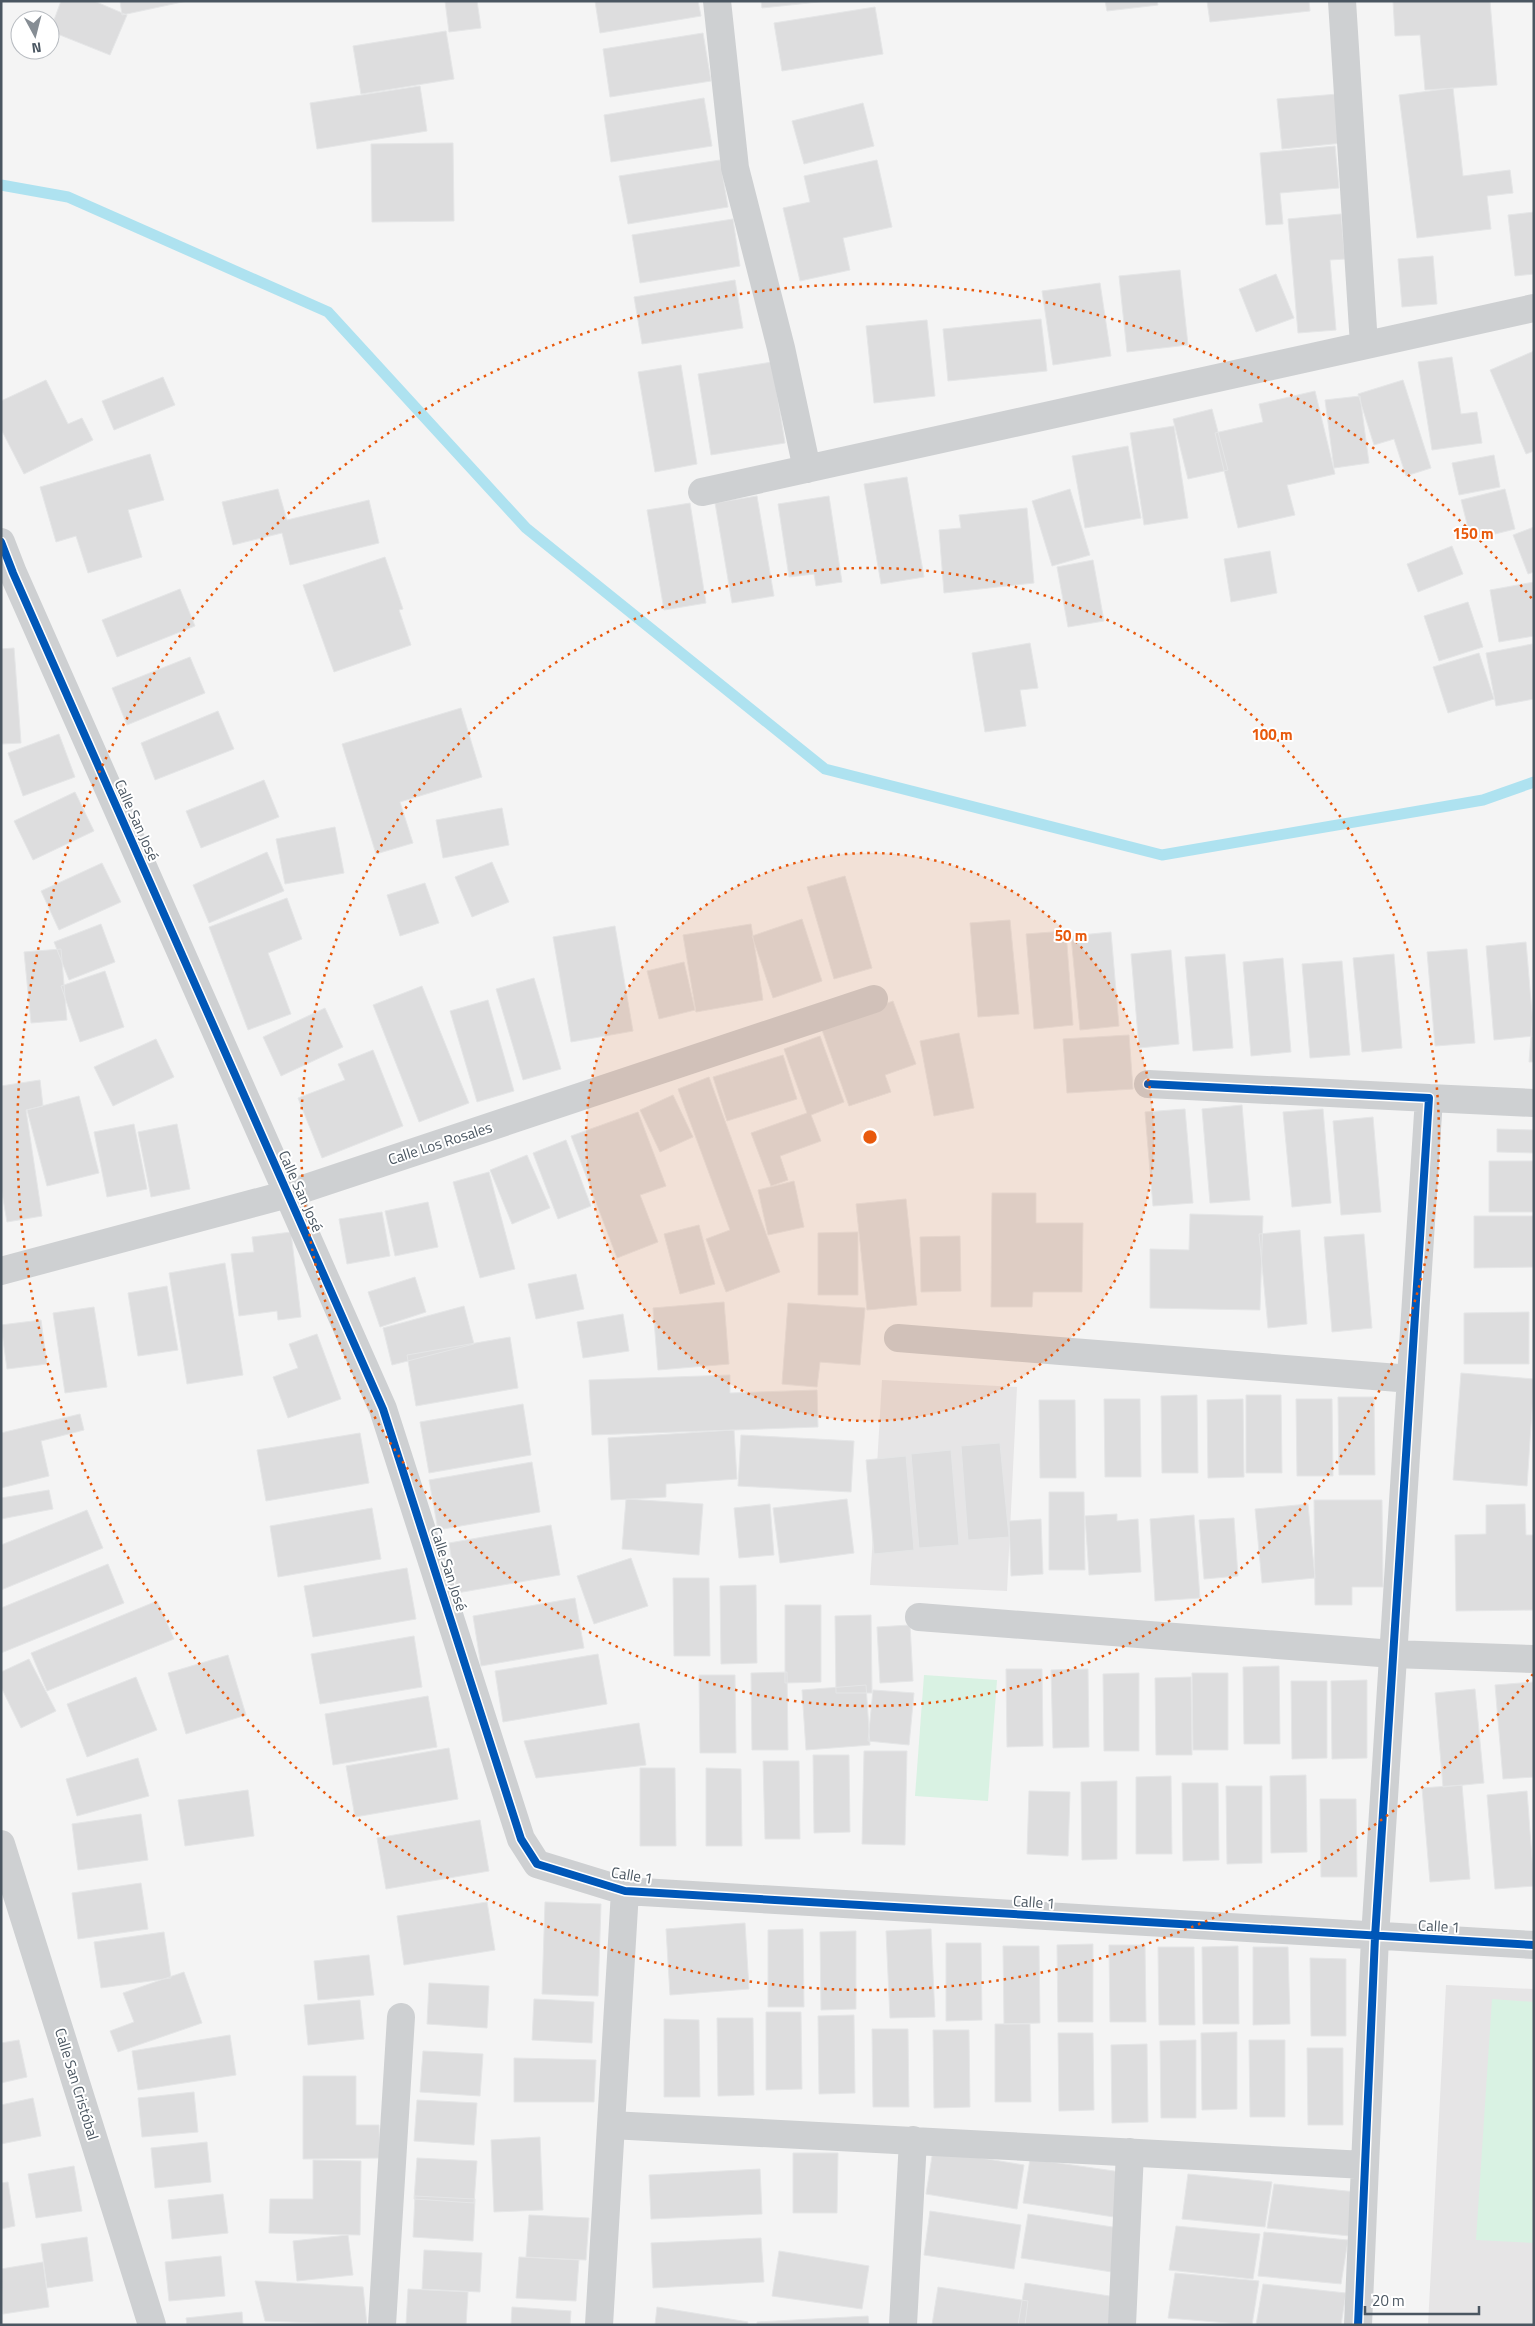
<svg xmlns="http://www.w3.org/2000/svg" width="1535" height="2326" font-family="'Titillium Web',sans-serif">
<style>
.education{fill:#e6e5e6}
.green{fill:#d9f2e3}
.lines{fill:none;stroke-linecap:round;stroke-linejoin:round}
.stream{stroke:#aee2f0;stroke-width:11}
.building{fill:#ddddde;stroke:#e5e6e7}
.street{stroke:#ced0d2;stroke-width:28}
.cycleway-casing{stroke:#fff;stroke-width:11}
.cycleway{stroke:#0057b8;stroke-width:8}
.ring{fill:none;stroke:#e8590c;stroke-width:2.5;stroke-dasharray:2.5 5}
.labels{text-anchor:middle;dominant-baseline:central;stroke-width:4;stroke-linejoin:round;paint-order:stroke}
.street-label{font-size:15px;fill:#4a5661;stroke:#fff}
.centre{fill:#e8590c;stroke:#fff;stroke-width:2.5}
.ring-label{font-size:15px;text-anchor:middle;font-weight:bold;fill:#e8590c;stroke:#fff;stroke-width:4;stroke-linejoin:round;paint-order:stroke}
</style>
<rect width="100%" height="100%" fill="#f4f4f4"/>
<path class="education" d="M882,1380l135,7 -10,204 -137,-6z
M1446,1985l88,4v336h-106z"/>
<path class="green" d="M924,1675l73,5 -9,121 -73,-5z
M1492,1999l42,3v241l-58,-3z"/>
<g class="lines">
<path class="stream" d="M1,185l67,12 260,115 198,216 299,241 337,86 321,-55 51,-18"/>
</g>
<path class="building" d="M61,1h33l33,14 -17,40 -60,-24z
M120,1h67l-65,14z
M445,1h32l4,27 -32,4z
M595,1h103l3,15 -101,17z
M761,1h67l-66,7z
M1105,1h52l1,4 -51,6z
M1207,1h102l1,10 -100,11z
M1393,1h97l7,84 -72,5 -5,-55 -25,1z
M875,7l8,47 -101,17 -8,-48z
M446,31l8,48 -93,15 -8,-48z
M703,33l8,48 -101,16 -7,-48z
M420,86l7,45 -110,18 -7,-46z
M1453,88l10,88 47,-6 3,23 -26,3 4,33 -74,9 -18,-143z
M1338,94l5,49 -61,6 -5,-50z
M704,98l8,48 -101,16 -7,-47z
M863,103l11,43 -70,18 -12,-43z
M453,143l1,78 -82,1 -1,-78z
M1335,146l4,42 -59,5 3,31 -17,1 -6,-72z
M720,160l8,47 -100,17 -9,-48z
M877,160l15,67 -49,11 7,32 -50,11 -17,-73 27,-6 -6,-26z
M1534,212v62l-19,2 -7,-61z
M1341,214l4,45 -15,1 6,70 -38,3 -10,-114z
M733,219l7,47 -100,17 -8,-48z
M1433,256l4,48 -35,3 -4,-48z
M1180,270l8,75 -61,7 -8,-76z
M1276,274l18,44 -38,14 -17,-43z
M735,280l8,48 -101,16 -8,-47z
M1100,283l11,73 -58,9 -11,-74z
M1041,319l6,52 -99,10 -5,-52z
M927,320l8,76 -61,7 -8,-77z
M1534,351v100l-8,3 -36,-84z
M1452,357l9,57 16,-2 5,31 -50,7 -14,-88z
M772,362l13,81 -74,12 -13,-81z
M681,365l16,99 -42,8 -17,-100z
M163,377l12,28 -61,25 -12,-29z
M46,380l22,44 14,-6 11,22 -69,34 -23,-45v-28z
M1403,380l28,88 -25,8 -12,-37 -20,6 -16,-51z
M1315,391l20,83 -48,11 8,30 -57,13 -23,-95 48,-11 -4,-18z
M1360,396l9,67 -35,5 -9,-68z
M1212,409l16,61 -40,9 -15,-60z
M1174,426l14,92 -44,7 -14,-92z
M1128,446l13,72 -56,10 -13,-72z
M150,454l14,46 -36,10 14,47 -54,16 -12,-37 -20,6 -16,-55z
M1494,455l6,32 -41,8 -7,-32z
M907,477l17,100 -43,7 -17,-100z
M278,489l9,31 82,-20 10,43 -89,22 -8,-32 -49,12 -11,-43z
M1070,489l20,66 -38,11 -20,-65z
M1505,489l10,40 -44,11 -10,-40z
M757,496l17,100 -42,7 -17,-100z
M829,496l13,86 -26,4 -2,-12 -25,3 -11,-73z
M690,503l16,100 -42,7 -17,-100z
M1027,508l7,75 -90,10 -5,-63 22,-2 -2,-13z
M1534,527v45l-6,2 -15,-39z
M1452,546l11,28 -45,18 -11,-28z
M1270,551l7,42 -46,9 -7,-43z
M385,557l18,52 -4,1 12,35 -77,27 -31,-87z
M1093,560l11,61 -36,6 -11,-60z
M1534,582v54l-35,6 -9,-52z
M180,589l15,37 -78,31 -15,-37z
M1468,602l15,45 -44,14 -15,-45z
M1030,643l8,45 -18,2 6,36 -41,6 -13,-79z
M1532,644l2,55 -38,7 -10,-53z
M14,648l7,95 -20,1v-95z
M1479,653l15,46 -46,14 -15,-46z
M190,657l15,36 -78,32 -15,-37z
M461,708l21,69 -82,25 13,41 -37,11 -34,-110z
M218,711l16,38 -79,31 -14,-37z
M59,734l16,43 -52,19 -15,-43z
M264,780l15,37 -78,31 -15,-37z
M75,792l19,39 -61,29 -19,-39z
M502,808l7,37 -66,13 -7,-38z
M335,827l9,46 -59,11 -9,-45z
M267,852l17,39 -75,32 -16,-38z
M492,862l17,40 -37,15 -17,-40z
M102,863l19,39 -62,28 -18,-39z
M845,876l27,92 -38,11 -27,-92z
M425,883l14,40 -39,13 -13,-41z
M287,898l15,41 -34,14 23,61 -43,16 -39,-103z
M802,919l20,62 -49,17 -21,-62z
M1010,920l9,94 -41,3 -8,-94z
M101,924l14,38 -46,18 -15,-38z
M751,924l12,76 -67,12 -13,-77z
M615,926l18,105 -62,11 -18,-105z
M1066,931l7,94 -39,4 -8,-95z
M1111,932l8,94 -39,4 -9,-94z
M1526,942l8,94 -40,4 -8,-94z
M61,949l6,71 -36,3 -7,-71z
M1467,949l8,94 -40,3 -8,-94z
M1171,950l8,94 -40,4 -8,-94z
M1225,954l8,94 -40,3 -8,-94z
M1394,954l8,94 -40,4 -9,-94z
M1283,958l8,94 -40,4 -8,-94z
M1342,961l8,94 -40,3 -8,-94z
M684,962l11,48 -36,9 -12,-48z
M105,971l19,56 -44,15 -19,-56z
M534,978l27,91 -38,11 -27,-91z
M422,986l47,117 -50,19 -46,-117z
M1534,998v64h-5z
M488,1000l26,91 -37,11 -27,-91z
M893,1001l23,63 -31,11 6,17 -42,14 -28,-79z
M325,1008l18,39 -62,29 -18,-39z
M959,1033l15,75 -40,8 -14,-75z
M1129,1035l4,54 -66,4 -4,-54z
M820,1036l24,66 -33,13 10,26 -41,15 8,24 -17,6 -20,-53 56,-20 -23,-64z
M156,1039l18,38 -61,29 -19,-39z
M373,1050l30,76 -81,32 -24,-60 47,-18 -7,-16z
M783,1055l14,44 -70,22 -14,-44z
M709,1077l71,195 -54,20 -20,-53 24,-9 -52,-141z
M40,1080l3,26 -17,4 16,106 -35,6 -6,-35v-101z
M673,1095l20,42 -33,15 -20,-42z
M79,1096l20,77 -52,13 -20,-76z
M1242,1105l8,95 -40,3 -8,-94z
M1185,1109l8,94 -40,3 -8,-94z
M1323,1109l8,94 -39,4 -9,-95z
M638,1112l28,74 -26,9 18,47 -41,16 -46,-122z
M1373,1117l8,95 -40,3 -8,-94z
M134,1124l13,65 -40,8 -13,-65z
M177,1124l13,65 -39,8 -13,-65z
M1497,1129l37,1v23l-37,-1z
M566,1140l25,66 -33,13 -25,-66z
M527,1155l23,53 -38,16 -22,-54z
M1489,1161h45v51h-45z
M489,1172l26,97 -35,9 -27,-96z
M794,1181l10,46 -36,8 -10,-45z
M992,1193h44v30h47l-1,69h-49l-1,15h-41z
M906,1199l11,106 -50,5 -11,-106z
M428,1202l10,45 -43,9 -10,-45z
M382,1212l8,44 -43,8 -8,-45z
M1190,1214l73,2 -3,94 -110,-2v-59l39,1z
M1474,1216h60v51l-60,1z
M699,1225l16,59 -35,10 -16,-60z
M1300,1230l7,94 -39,4 -9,-94z
M291,1232l10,85 -23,3 -1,-9 -38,5 -8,-62 23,-2 -2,-15z
M858,1232v63h-40v-62z
M1364,1234l8,94 -40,4 -8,-95z
M960,1236l1,55 -40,1 -1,-55z
M225,1263l18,112 -56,9 -18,-111z
M576,1274l8,35 -48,10 -8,-35z
M415,1277l11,35 -46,15 -12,-35z
M167,1286l11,64 -40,6 -10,-63z
M724,1302l5,62 -71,6 -5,-62z
M788,1303l77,5 -5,57 -40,-3 -3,25 -35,-3z
M464,1306l10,38 -82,21 -9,-37z
M94,1307l13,80 -42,6 -12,-80z
M1529,1312v52h-65v-51z
M623,1314l6,37 -46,7 -6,-36z
M41,1320l6,44 -40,5 -6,-44z
M317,1334l24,65 -53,19 -15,-41 25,-9 -9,-24z
M510,1337l8,51 -102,18 -9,-51z
M1461,1373l73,6 -7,107 -74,-6z
M730,1375v18l87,-3 1,37 -226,8 -3,-55z
M1197,1395l1,78h-36l-1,-77z
M1246,1395h35l1,78h-36z
M1338,1397h36l1,78h-36z
M1104,1399h36l1,78h-36z
M1243,1399l1,78 -36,1 -1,-78z
M1296,1399h36l1,77h-36z
M1039,1400h36l1,78h-36z
M523,1404l8,51 -102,18 -9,-51z
M80,1414l4,16 -43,11 8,35 -48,12v-55z
M734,1430l3,49 -71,5v13l-55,3 -3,-62z
M360,1433l9,50 -103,18 -9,-51z
M741,1435l113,6 -3,51 -113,-6z
M1000,1443l9,94 -41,3 -7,-94z
M951,1450l8,95 -40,3 -8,-94z
M906,1456l8,94 -40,4 -8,-94z
M532,1462l8,50 -102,18 -9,-50z
M49,1490l4,19 -52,10v-21z
M1049,1492h35l1,78h-36z
M626,1499l77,5 -4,51 -77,-6z
M847,1499l7,54 -74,10 -7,-55z
M1314,1500h68l1,87h-31v18h-37z
M770,1504l4,51 -35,3 -5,-50z
M1308,1504l7,74 -53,5 -7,-74z
M1525,1504l1,31h8v75l-78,1 -1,-76 31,-1v-29z
M372,1508l9,51 -103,18 -8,-51z
M87,1510l16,38 -102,42v-45z
M1117,1514v7l21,-2 3,53 -52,3 -4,-59z
M1194,1515l6,83 -45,3 -5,-82z
M1234,1518l4,58 -34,3 -5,-59z
M1041,1519l2,55 -32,2 -2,-55z
M551,1525l9,50 -103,18 -8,-50z
M631,1558l17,48 -54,18 -17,-48z
M108,1564l16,39 -123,50v-45z
M407,1568l9,51 -103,18 -9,-51z
M673,1578h36l1,78h-36z
M756,1585l1,78 -36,1 -1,-78z
M575,1598l9,50 -103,18 -8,-50z
M157,1601l17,38 -127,52 -16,-38z
M785,1605h36v77l-36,1z
M871,1615l1,78h-36l-1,-77z
M910,1625l3,56 -33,2 -3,-56z
M414,1636l8,51 -102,17 -9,-50z
M598,1654l9,50 -104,18 -8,-51z
M228,1655l18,60 -60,19 -18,-61z
M29,1659l27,52 -35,17 -20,-41v-15z
M1279,1666l1,78h-36l-1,-77z
M1006,1669h36l1,77 -36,1z
M1088,1669l1,78 -36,1 -2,-78z
M787,1672l1,78h-36l-1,-77z
M1139,1673v78h-35l-1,-77z
M1192,1673h36v77h-35z
M699,1675h36l1,78h-36z
M136,1677l21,53 -70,27 -20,-53z
M1191,1677l1,78h-36l-1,-77z
M1367,1680v78l-35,1 -1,-78z
M1291,1681h36v77l-35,1z
M1534,1682v95l-31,2 -8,-94z
M866,1685l4,60 -64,5 -4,-60z
M1475,1689l9,94 -41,4 -8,-94z
M873,1690l41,3 -5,52 -41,-4z
M428,1696l9,51 -104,18 -8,-51z
M639,1723l7,42 -110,13 -12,-37z
M449,1748l9,51 -103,18 -9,-51z
M864,1751h43l-2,94 -43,-1z
M813,1755h36l1,77 -36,1z
M138,1758l11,38 -72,20 -11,-37z
M763,1761h36l1,78h-35z
M640,1768h35l1,78h-36z
M706,1768l35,1 1,77h-36z
M1306,1775l1,77 -36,1 -1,-77z
M1171,1776l1,78h-36v-77z
M1117,1781v78l-35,1 -1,-78z
M1182,1783h36l1,77 -36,1z
M1462,1785l8,94 -40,3 -8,-94z
M1226,1786h36v77l-35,1z
M248,1790l6,46 -69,10 -7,-46z
M1029,1791l41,1 -2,64 -41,-2z
M1527,1791l7,95 -39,3 -8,-94z
M1320,1799h36l1,78h-36z
M141,1814l7,46 -70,10 -6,-46z
M480,1820l9,51 -103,18 -9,-51z
M141,1883l7,46 -70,10 -6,-46z
M487,1902l8,48 -91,15 -7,-49z
M545,1902l56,2 -3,92 -56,-2z
M745,1923l4,66 -79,6 -4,-66z
M803,1929l1,78h-36v-77z
M931,1929l4,88 -45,1 -4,-87z
M856,1931v78l-35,1 -1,-78z
M164,1932l7,46 -70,10 -7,-46z
M946,1943h35l1,77 -36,1z
M1093,1944v78h-35l-1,-77z
M1109,1945h36l1,77h-36z
M1003,1946h36l1,77 -36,1z
M1238,1946l1,78h-36l-1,-77z
M1158,1947h36l1,78h-36z
M1253,1947h35l2,77 -37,1z
M369,1955l5,40 -56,5 -4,-39z
M1310,1958l36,1v77h-35z
M184,1972l18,51 -84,29 -8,-21 24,-9 -11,-29z
M429,1983l60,3 -2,42 -60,-4z
M534,1999l60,3 -2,41 -60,-3z
M360,2000l4,39 -56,6 -4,-40z
M766,2012h35l1,77 -36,1z
M854,2015l1,78 -36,1 -1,-78z
M717,2018h36l1,77 -36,1z
M664,2019l35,1 1,77h-36z
M995,2024h35l1,78h-36z
M872,2029h36l1,78h-36z
M933,2030h36l1,77 -36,1z
M1237,2032v77l-35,1 -1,-77z
M1058,2033h35l1,77 -35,1z
M230,2035l6,40 -98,15 -6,-39z
M19,2040l8,37 -26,6v-40z
M1196,2040v78h-35l-1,-77z
M1249,2040h36v77h-35z
M1147,2044l1,78 -36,1 -1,-78z
M1307,2048h36v77h-35z
M423,2051l60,3 -3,42 -60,-4z
M514,2058l82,2 -2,42h-80z
M303,2076h53v49h23l1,33 -77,1z
M194,2092l4,40 -56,5 -4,-39z
M33,2098l8,38 -40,8v-39z
M417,2100l60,3 -3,42 -60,-4z
M540,2137l3,73 -49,2 -3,-72z
M207,2142l4,40 -56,6 -4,-40z
M933,2150l91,15 -7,44 -91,-15z
M793,2153h45l-1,60h-44z
M417,2158l60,3 -3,42 -60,-4z
M1030,2159l91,13 -7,45 -91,-14z
M313,2160l48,1 -1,74 -91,-2 1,-34h43z
M74,2166l8,45 -46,7 -8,-44z
M760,2169l2,45 -111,5 -2,-44z
M1188,2174l84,8 -7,45 -83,-8z
M8,2182l7,44 -14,3v-46z
M1274,2184l83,8 -7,44 -83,-8z
M223,2194l5,39 -56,6 -4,-39z
M415,2196l60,3 -2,42 -60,-4z
M930,2211l91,14 -7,44 -90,-14z
M1028,2214l91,14 -7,44 -91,-14z
M529,2215l60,3 -3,42 -60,-3z
M1176,2226l84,8 -7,45 -84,-9z
M1264,2232l84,8 -7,44 -83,-8z
M348,2235l5,40 -56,6 -4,-40z
M87,2237l6,44 -46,7 -6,-44z
M761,2238l3,44 -111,6 -2,-45z
M424,2250l58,3 -2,39 -58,-3z
M779,2251l90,15 -7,43 -90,-13z
M221,2256l4,40 -56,5 -4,-39z
M519,2257l60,3 -3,41 -60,-3z
M43,2262l6,45 -46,7 -2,-45z
M1175,2273l84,8 -7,44 -84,-7z
M255,2281l108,6 4,38 -102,-4z
M1025,2283l91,14 -5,28h-93z
M1263,2284l83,9 -5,32h-85z
M938,2287l90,14 -3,24h-93z
M408,2289l60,3 -2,33h-60z
M512,2307l59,4 -1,14h-59z
M657,2307l91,15 -1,3h-92z
M242,2312l1,13h-56l-1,-7z
M868,2316l1,9h-112v-3z"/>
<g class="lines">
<path class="street" d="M717,1l18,167 46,180 26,121
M1342,1l22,344
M702,492l832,-184
M1,542l12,31 370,836 138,430 16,25 88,27 909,54
M1148,1084l281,14 -54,839 -17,388
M1429,1098l105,5
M1,1271l287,-77 586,-195
M898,1338l513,41
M919,1617l474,37 141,5
M1,1844l151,481
M611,2125l754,40
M382,2325l19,-308
M599,2325l26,-434
M903,2325l10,-185
M1122,2325l8,-173"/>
<g class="cycleway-casing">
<path id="cycleway" d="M1,542l12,31 370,836 138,430 16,25 88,27 909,54
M1148,1084l281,14 -54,839 -17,388"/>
</g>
<use href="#cycleway" class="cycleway"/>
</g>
<circle cx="870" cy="1137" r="284" fill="#e8590c" fill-opacity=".12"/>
<g class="ring">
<circle cx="870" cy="1137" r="284"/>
<circle cx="870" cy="1137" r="569"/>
<path d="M1533 1674A853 853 0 1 1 1533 600"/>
</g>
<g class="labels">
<g class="street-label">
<text transform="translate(137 820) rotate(66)">Calle San José</text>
<text transform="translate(440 1143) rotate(-18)">Calle Los Rosales</text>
<text transform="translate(301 1191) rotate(66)">Calle San José</text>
<text transform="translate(449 1569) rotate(72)">Calle San José</text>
<text transform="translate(632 1875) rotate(9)">Calle 1</text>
<text transform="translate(1034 1902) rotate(4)">Calle 1</text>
<text transform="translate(1439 1926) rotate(3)">Calle 1</text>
<text transform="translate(77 2084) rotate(73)">Calle San Cristóbal</text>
</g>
</g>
<circle cx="870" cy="1137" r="8" class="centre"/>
<g class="ring-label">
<text x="1473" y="539">150 m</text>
<text x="1272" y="740">100 m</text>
<text x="1071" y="941">50 m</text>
</g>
<rect width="1535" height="2326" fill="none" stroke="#4a5661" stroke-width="5"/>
<g transform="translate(35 35) rotate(173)"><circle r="24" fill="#ffffff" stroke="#b7bbc0"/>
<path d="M0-4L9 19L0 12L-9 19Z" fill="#868d94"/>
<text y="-8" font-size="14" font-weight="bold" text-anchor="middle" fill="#4a5661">N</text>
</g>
<path d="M1365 2306v8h114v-8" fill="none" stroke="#4a5661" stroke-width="2.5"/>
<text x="1372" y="2306" font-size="15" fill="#4a5661" stroke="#ffffff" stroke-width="4" paint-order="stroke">20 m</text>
</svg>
